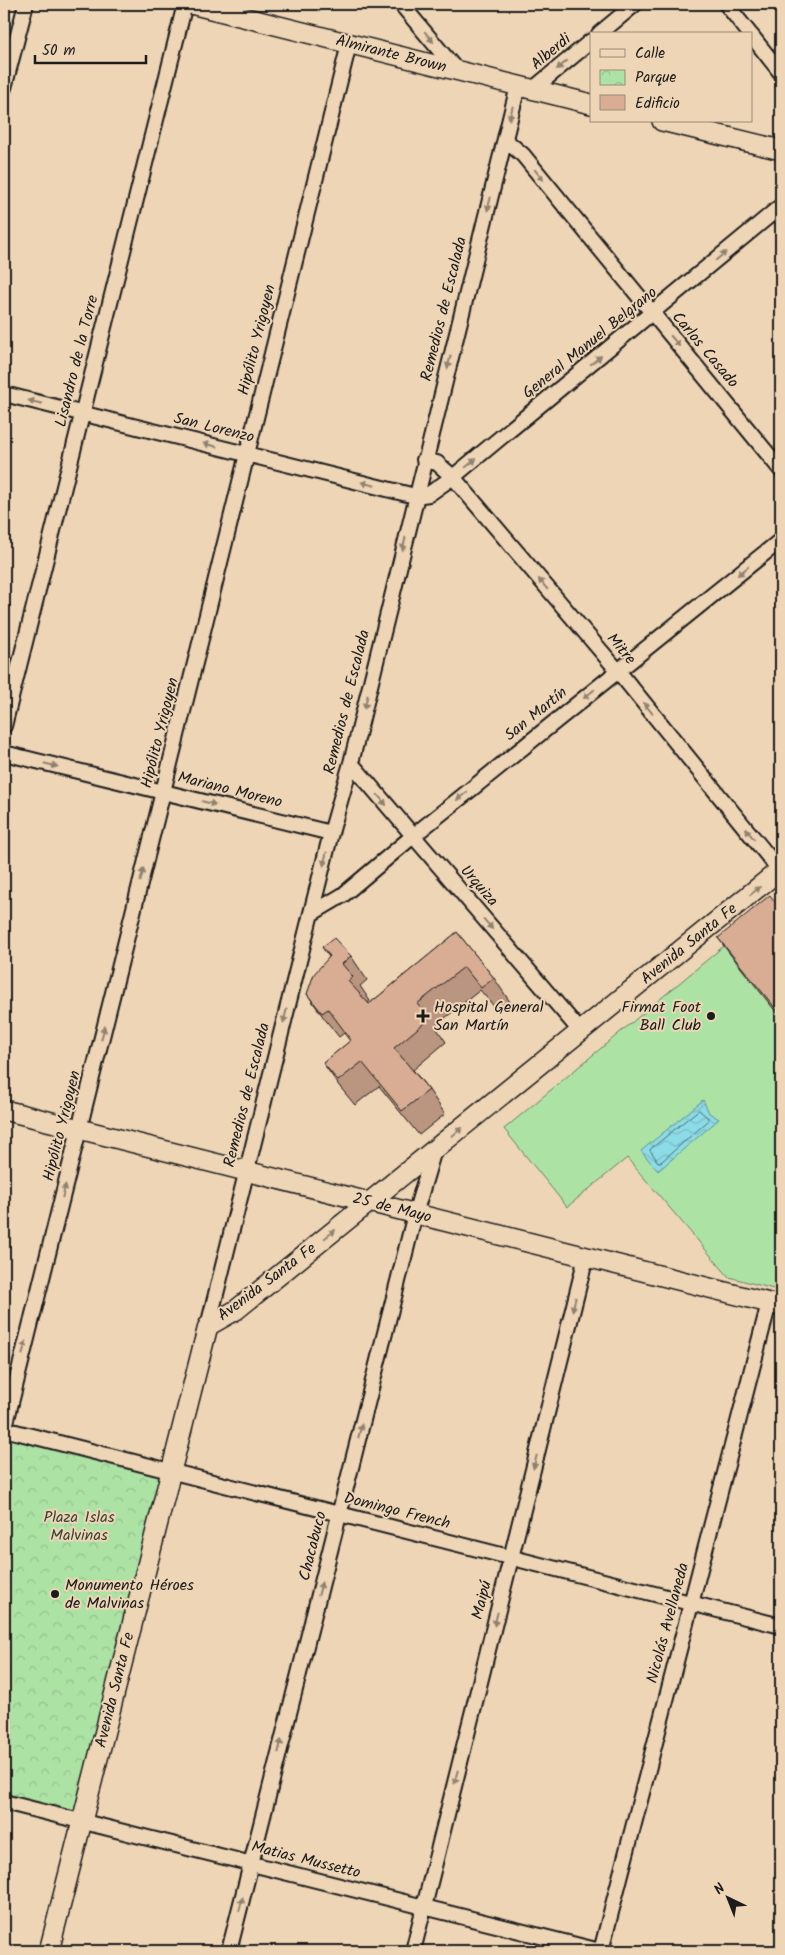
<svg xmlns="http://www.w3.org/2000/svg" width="785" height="1955" font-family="Kalam,sans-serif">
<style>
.park{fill:url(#park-crowns);stroke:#647f60}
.pitch{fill:#ade2a5;stroke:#647f60}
.water{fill:url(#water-waves);stroke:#5f8f96}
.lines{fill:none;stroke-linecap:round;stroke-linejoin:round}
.shore{stroke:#49696d;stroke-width:1}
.street-casing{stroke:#1c1c1c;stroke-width:18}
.secondary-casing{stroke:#1c1c1c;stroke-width:22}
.street{stroke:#eed5b6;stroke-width:14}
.secondary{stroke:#eed5b6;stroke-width:19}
.wall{fill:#ba957f;stroke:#1c1c1c}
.building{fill:#d8ad94;stroke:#1c1c1c}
.oneway{fill:#908271}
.poi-dot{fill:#1c1c1c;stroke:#eed5b6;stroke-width:2}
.labels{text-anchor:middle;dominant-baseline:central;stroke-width:4;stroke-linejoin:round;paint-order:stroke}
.street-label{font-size:16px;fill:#1c1c1c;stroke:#eed5b6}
.poi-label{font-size:16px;fill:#1c1c1c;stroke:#eed5b6;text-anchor:start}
.park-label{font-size:16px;fill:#394437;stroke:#eed5b6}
</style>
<defs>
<pattern id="park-crowns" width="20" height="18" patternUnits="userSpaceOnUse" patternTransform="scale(1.25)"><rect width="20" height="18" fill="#ade2a5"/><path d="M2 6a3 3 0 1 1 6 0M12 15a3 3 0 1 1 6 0" fill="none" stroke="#94c18d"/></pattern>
<pattern id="water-waves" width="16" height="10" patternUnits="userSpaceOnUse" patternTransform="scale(1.25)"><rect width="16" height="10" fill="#8cdce7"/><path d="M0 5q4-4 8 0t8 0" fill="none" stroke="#78bcc6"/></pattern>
</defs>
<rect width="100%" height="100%" fill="#eed5b6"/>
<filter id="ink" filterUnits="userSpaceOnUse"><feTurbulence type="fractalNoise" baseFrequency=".02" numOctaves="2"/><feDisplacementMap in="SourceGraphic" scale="10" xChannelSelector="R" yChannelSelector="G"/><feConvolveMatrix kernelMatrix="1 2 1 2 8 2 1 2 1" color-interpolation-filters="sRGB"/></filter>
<g filter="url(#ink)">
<path class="park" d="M4,1431l166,41 -88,350 -78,-20z"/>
<path class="pitch" d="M779,900l2,3v388l-52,-14 -102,-119 -60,49 -63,-78z"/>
<path class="water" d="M703,1100l6,13 10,6 -61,52 -17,-20z"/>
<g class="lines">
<path class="shore" d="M699,1110l9,8v3l-47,41h-3l-8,-12z"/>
<g class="street-casing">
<path id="street" d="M401,4l56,67
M726,4l24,30
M599,34l36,-30
M751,35l30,38
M4,88l22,-84
M532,90l59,-49
M505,140l18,15 258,315
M4,394l411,102 14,-2 24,-17 328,-271
M424,460l13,3 16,14 165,194 163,201
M4,726l181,-722
M4,753l327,80
M351,763l230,269
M311,914l32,-19 70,-59 368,-296
M208,1326l123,-493 20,-70 167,-677
M4,1429l777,197
M4,1431l345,-1387
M4,1802l596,149
M229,1951l186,-737 19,-64
M413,1951l173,-694
M601,1951l168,-648"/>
</g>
<g class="secondary-casing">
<path id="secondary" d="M191,4l400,100
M662,121l119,29
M4,1110l777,196
M49,1951l159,-625 28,-16 545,-441"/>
</g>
<use href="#street" class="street"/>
<use href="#secondary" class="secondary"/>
</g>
<path class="wall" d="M781,910v108l-51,-64 -12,-16z
M457,932l37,46 16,24 -12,9 -18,-21 -45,36 11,16 -33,28 16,20 16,24 -26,21 -40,-49 -24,19 -15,-18 -17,-24 27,-22 -6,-8 -5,4 -15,-19 -17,-24 22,-37 -7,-10 29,9 16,24 -7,6 10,15 -3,2 2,1z"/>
<path class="building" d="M770,895l11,15v105l-63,-77z
M457,932l37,46 -13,10 -17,-21 -47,37 13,14 -36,30 35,42 -27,21 -40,-49 -24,19 -15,-18 28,-23 -23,-31 -6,4 -15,-19 7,-20 16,-18 -8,-9 12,-9 17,18 -9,8 11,13 -5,4 21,23z"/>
<defs><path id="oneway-solid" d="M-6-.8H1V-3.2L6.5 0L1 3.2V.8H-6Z" transform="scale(1.25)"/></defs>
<g class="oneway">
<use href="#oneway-solid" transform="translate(429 37) rotate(51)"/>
<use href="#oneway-solid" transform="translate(562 65) rotate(140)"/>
<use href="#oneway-solid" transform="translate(511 113) rotate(104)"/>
<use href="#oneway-solid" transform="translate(539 175) rotate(51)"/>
<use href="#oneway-solid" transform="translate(489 204) rotate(104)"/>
<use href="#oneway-solid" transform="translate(721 256) rotate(-40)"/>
<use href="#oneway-solid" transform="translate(675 341) rotate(50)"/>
<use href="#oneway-solid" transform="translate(596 360) rotate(-39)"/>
<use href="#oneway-solid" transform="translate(449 362) rotate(104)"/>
<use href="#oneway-solid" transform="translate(35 402) rotate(-166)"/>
<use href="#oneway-solid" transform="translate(210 445) rotate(-166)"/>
<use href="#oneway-solid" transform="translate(471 463) rotate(-39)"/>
<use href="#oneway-solid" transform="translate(368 484) rotate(-166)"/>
<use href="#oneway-solid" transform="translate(404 544) rotate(103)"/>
<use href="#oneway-solid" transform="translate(743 571) rotate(141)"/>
<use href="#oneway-solid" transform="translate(543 584) rotate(-130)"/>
<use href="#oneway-solid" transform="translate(589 694) rotate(141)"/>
<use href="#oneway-solid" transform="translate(366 702) rotate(103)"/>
<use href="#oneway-solid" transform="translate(648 708) rotate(-129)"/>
<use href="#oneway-solid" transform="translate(51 765) rotate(14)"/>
<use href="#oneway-solid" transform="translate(462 796) rotate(141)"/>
<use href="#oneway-solid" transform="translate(382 800) rotate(50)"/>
<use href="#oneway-solid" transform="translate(209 803) rotate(14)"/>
<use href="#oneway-solid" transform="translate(750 834) rotate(-129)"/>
<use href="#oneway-solid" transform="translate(325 859) rotate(103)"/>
<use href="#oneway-solid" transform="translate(142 875) rotate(-76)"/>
<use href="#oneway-solid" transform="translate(755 891) rotate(-39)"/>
<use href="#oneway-solid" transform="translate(488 924) rotate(49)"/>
<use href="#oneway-solid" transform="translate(285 1016) rotate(104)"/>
<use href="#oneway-solid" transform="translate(103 1033) rotate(-76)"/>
<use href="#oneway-solid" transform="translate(457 1132) rotate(-39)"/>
<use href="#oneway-solid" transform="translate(64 1191) rotate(-76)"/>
<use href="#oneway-solid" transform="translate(330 1234) rotate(-39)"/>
<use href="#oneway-solid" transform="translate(574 1304) rotate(104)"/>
<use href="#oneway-solid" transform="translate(24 1348) rotate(-76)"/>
<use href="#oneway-solid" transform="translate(360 1431) rotate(-76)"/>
<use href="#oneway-solid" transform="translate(535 1462) rotate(104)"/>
<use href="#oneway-solid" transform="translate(320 1589) rotate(-76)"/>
<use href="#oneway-solid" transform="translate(496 1619) rotate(104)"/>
<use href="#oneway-solid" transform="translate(280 1746) rotate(-76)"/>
<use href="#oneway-solid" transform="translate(456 1777) rotate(104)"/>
<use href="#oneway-solid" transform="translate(241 1904) rotate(-76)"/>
</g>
</g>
<g class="poi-dot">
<path d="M420.5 1008.5h5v5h5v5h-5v5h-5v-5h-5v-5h5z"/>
<circle cx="711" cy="1016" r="5"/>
<circle cx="55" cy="1594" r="5"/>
</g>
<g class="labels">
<g class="street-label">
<text transform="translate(551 52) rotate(-40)">Alberdi</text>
<text transform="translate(391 54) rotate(14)">Almirante Brown</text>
<text transform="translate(444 309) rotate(-76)">Remedios de Escalada</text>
<text transform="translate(257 340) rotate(-76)">Hipólito Yrigoyen</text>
<text transform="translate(590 343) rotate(-39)">General Manuel Belgrano</text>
<text transform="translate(705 350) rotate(50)">Carlos Casado</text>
<text transform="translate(77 361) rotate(-76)">Lisandro de la Torre</text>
<text transform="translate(214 428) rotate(14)">San Lorenzo</text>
<text transform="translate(621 649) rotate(50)">Mitre</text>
<text transform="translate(347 702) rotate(-76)">Remedios de Escalada</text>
<text transform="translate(536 714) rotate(-39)">San Martín</text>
<text transform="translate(160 733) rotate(-76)">Hipólito Yrigoyen</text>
<text transform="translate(230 790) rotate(14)">Mariano Moreno</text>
<text transform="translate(479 886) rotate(49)">Urquiza</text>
<text transform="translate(689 944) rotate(-39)">Avenida Santa Fe</text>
<text transform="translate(247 1095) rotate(-76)">Remedios de Escalada</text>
<text transform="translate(62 1126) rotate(-76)">Hipólito Yrigoyen</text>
<text transform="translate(392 1208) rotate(14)">25 de Mayo</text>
<text transform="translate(267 1282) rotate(-37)">Avenida Santa Fe</text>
<text transform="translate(397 1511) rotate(14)">Domingo French</text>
<text transform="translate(313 1546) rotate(-76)">Chacabuco</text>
<text transform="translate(482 1600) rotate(-76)">Maipú</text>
<text transform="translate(668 1623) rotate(-75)">Nicolás Avellaneda</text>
<text transform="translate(115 1690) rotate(-76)">Avenida Santa Fe</text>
<text transform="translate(306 1860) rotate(14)">Matias Mussetto</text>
</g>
<g class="poi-label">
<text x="434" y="1007">Hospital General<tspan x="434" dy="18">San Martín</tspan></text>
<text x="701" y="1007" text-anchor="end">Firmat Foot<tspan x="701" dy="18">Ball Club</tspan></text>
<text x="65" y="1585">Monumento Héroes<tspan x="65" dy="18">de Malvinas</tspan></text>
</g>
<g class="park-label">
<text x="79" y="1517">Plaza Islas<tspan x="79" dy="18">Malvinas</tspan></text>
</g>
</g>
<rect width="785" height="1955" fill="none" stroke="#eed5b6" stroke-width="20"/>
<rect x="10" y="10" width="765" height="1935" fill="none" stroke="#1c1c1c" stroke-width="2" filter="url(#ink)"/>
<rect x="590" y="32" width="162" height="90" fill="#eed5b6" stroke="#9a8b78"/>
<rect x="600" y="49" width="25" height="8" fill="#eed5b6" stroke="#9a8b78"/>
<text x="635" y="58" font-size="15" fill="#1c1c1c">Calle</text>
<rect x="600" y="70" width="25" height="15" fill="url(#park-crowns)" stroke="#9a8b78"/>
<text x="635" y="82" font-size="15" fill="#1c1c1c">Parque</text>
<rect x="600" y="95" width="25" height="15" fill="#d8ad94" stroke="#9a8b78"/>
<text x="635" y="108" font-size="15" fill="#1c1c1c">Edificio</text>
<g transform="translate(728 1898) rotate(317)" stroke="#eed5b6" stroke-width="4" paint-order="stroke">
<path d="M0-4L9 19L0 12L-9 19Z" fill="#1c1c1c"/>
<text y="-8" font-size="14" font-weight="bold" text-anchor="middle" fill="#1c1c1c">N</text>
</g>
<path d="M35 55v8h111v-8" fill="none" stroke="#1c1c1c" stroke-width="2.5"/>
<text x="42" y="55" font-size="15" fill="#1c1c1c" stroke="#eed5b6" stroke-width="4" paint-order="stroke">50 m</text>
</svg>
